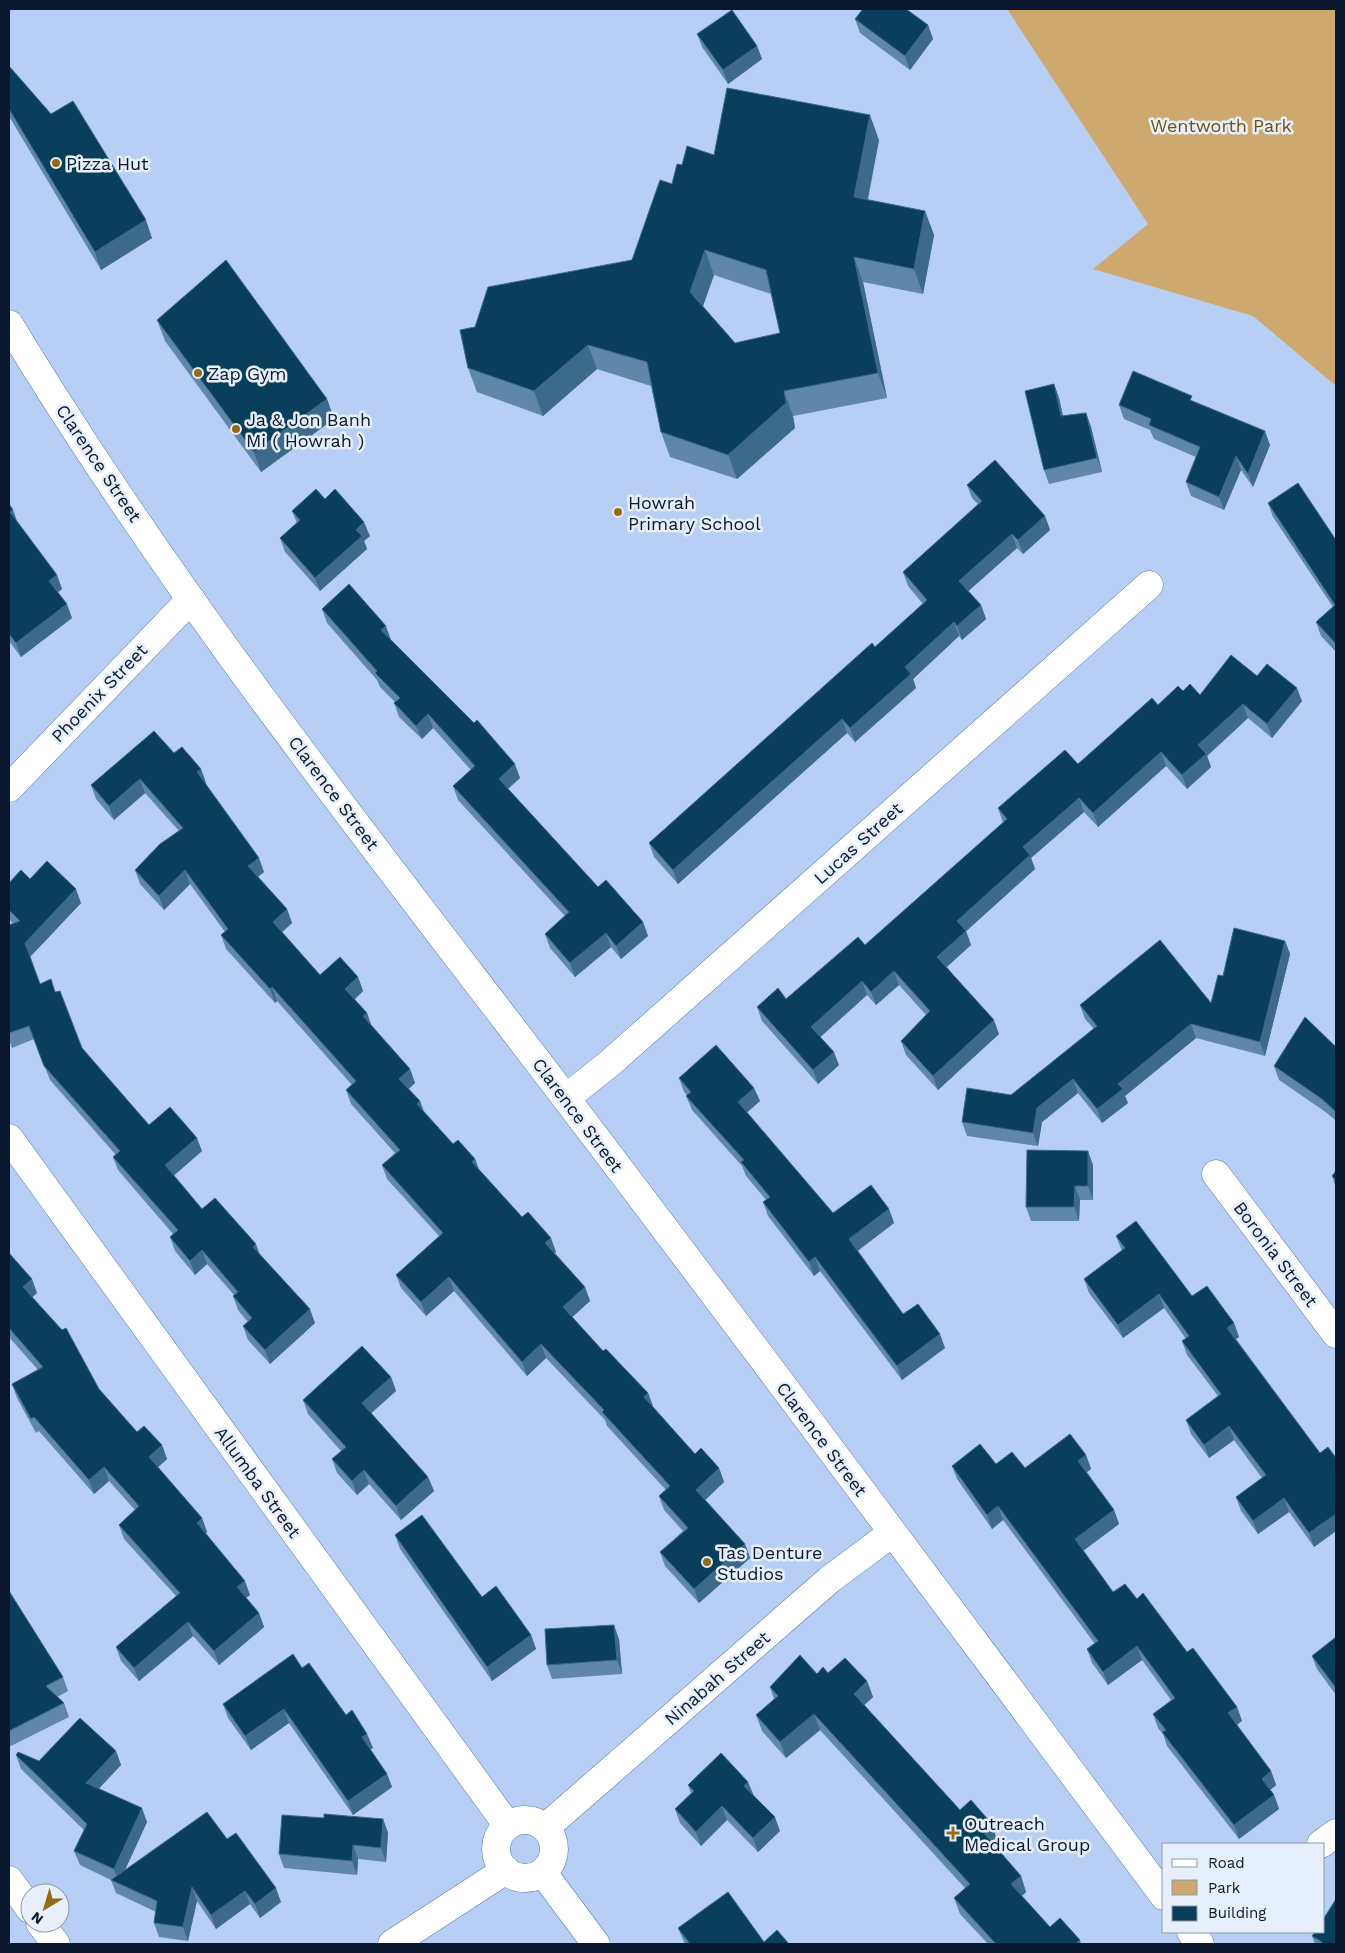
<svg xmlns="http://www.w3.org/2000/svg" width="1345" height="1953" font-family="'Work Sans',sans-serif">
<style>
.green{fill:#cea96f}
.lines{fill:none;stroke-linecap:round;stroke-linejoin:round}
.minor-casing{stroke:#5379b0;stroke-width:29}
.major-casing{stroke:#5379b0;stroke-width:29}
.minor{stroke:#fff;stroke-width:28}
.major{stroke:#fff;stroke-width:28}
.wall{fill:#6087a8;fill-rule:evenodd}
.shaded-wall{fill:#3d6a89}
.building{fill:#093f5b;stroke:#3d6a89;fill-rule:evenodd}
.poi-dot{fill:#956a16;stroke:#e6effb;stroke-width:2}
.labels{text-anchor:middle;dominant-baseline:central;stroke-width:5;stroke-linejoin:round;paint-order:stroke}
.park-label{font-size:18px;fill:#72500c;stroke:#e6effb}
.poi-label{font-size:18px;fill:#09182e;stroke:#e6effb;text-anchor:start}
.street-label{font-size:18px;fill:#09182e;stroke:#e6effb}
</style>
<rect width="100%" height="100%" fill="#b7cff4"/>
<path class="green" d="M1007,9h329v377l-83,-70 -160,-47 55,-45z"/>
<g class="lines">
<g class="minor-casing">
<path id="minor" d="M9,788l182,-189
M566,1098l44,-35 539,-478
M9,1138l499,688
M1216,1174l120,160
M496 1849a29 29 0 1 1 58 0a29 29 0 1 1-58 0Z
M545,1828l284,-248 63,-47
M1321,1844l15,-11
M543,1873l53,71
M9,1880l21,29
M40,1923l16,21
M392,1944l114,-74"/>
</g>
<g class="major-casing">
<path id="major" d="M9,324c162,268 359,515 549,764 204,267 404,538 606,808
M1191,1932l9,12"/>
</g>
<use href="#minor" class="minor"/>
<use href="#major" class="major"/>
</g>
<path class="wall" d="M855,19l73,6 5,14 -23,31 -50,-37z
M697,34l60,12 5,13 -34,25 -26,-37z
M9,66l143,172 -51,32 -91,-152h-1z
M879,140l-11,60 57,11 9,24 -11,59 -60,-12 24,116 -94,18 2,12 -58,51 -67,-22 -9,-25 -10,-46 -54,-17 -54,47 -66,-24 -9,-24 7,-41 157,-67 50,-95 32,-10zM714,275l57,19 9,39 -45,10 -32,-37z
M157,320l170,79 7,20 -73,53 -96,-131z
M1054,384l5,14 4,18 23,-3 5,14 11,45 -53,12 -5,-14z
M1194,402l76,43 -17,42 -12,-17 -17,40 -33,-14 -5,-14 10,-25 -42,-18 -4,-9 -26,-11 -5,-14z
M967,485l78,31 5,14 -27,24 -6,-6 -49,43 13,14 5,14 -24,21 -3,-4 -46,43 3,9 -61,54 -8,-9 -169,151 -24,-27 -5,-14 226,-196 48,-43 -15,-18 -5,-14 75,-68 -6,-6z
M325,499l45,37 -6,5 3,8 -47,42 -35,-39 -5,-14 17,-15 -5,-12z
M1268,503l68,37v112l-15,-16 -5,-14 17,-15 -60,-90z
M9,504l4,6 3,10 41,55 5,14 -4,3 14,26 -51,39 -12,-16z
M322,609l69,31 129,138 -12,11 90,98 45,35 5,14 -27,23 -10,-12 -36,30 -25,-29 -5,-14 20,-18 -107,-116 -5,-14 18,-16 -38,-42 -11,11 -23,-22 -5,-14 1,-1 -15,-15 -3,-7 -50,-57z
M1257,676l45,25 -30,37 -24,-20 -41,38 4,11 -24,22 -21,-23 -68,61 -14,-15 -53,46 4,11 -69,62 5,14 -24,22 52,67 -61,56 -32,-35 -5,-14 25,-26 -27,-30 -23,20 -9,-10 -47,42 19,28 -21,19 -56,-63 -5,-14 29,-8 79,-54 138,-122 -5,-15 80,-44 80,-59 25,-14 17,4z
M174,753l27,16 5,14 -1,1 59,88 -6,5 29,32 5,14 -10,9 38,43 38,2 5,14 -9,8 13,14 4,12 39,44 5,14 -6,6 11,12 4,11 29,32 22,15 4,10 43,48 34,35 -1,1 30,34 5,14 -18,16 31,34 45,42 5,14 42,47 24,14 5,14 -19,18 40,44 5,14 -51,45 -34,-37 -5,-14 23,-21 -19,-21 -5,-14 7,-6 -59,-64 -2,-6 -59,-62 -19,18 -73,-85 -28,25 -25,-28 -5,-13 43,-39 -52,-57 -5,-14 13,-12 -44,-49 -5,-14 6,-5 -75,-84 -2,2 -49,-54 -5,-14 4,-3 -35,-48 -26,26 -24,-26 -5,-14 44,-39 -34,-38 -31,27 -18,-21 -5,-14z
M30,879l51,24 -51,54 10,27 15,8 27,56 67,77 53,26 -28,24 28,34 59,47 54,67 -45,41 -22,-24 -5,-14 5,-4 -10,-12 -5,-14 1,-1 -27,-31 -12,11 -20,-24 -5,-14 3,-3 -55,-64 -5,-13 3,-2 -66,-75 -16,-41 -22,9 -3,-9v-114l4,-2 -4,-3v-37z
M1285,941l5,13 -25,102 -69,-18 -71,58 3,7 -26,20 -24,-30 -36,29 -4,24 -71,-10 -5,-14 49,-27 83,-66 -9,-10 -5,-14 131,-2 12,-27z
M1336,1047v74l-9,-8 -48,-33 -5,-14z
M679,1078l75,10 6,13 -13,11 86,101 56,-4 5,14 -36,28 45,63 42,34 -43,32 -82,-109 -6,5 -46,-60 -5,-14 3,-2 -20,-24 -4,-10 -50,-56 -6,-14 1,-1 -3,-3z
M1093,1165v35h-13l-1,21h-48l-5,-14z
M1336,1171v17l-4,-12z
M1116,1236l76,60 42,27 5,14 -3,2 84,114 16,5v73l-22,16 -25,-35 -31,22 -17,-23 -5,-14 26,-19 -28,-38 -25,18 -18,-24 -5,-14 32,-24 -31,-41 -5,-14 4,-2 -22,-31 -41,30 -34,-45 -5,-14 38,-28z
M9,1253l28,40 -5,4 67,92 38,43 25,13 5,14 -9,8 44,51 5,14 -1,1 44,62 -4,3 13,15 5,14 -45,38 -26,-29 -54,45 -18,-20 -5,-14 60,-51 -52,-57 -5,-14 16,-15 -26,-29 -15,13 -55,-63 -3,2 -19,-35 -5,-14 26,-14 -29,-33z
M391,1377l5,14 -25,22 57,64 6,14 -33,29 -32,-36 -12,11 -20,-22 -5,-14 9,-8 -33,-37 -5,-14z
M1086,1455l5,14 -4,3 27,38 5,14 -36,27 30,41 24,7 50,53 50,55 5,14 -5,4 34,46 5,14 -6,5 4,5 5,14 -40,30 -72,-93 -4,-12 -5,-6 -5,-14 18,-14 -29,-40 -34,25 -16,-22 -5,-14 8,-5 -92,-124 -11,9 -35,-50 -5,-13 73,2z
M395,1535l136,100 5,14 -44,32 -92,-132z
M9,1591l54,86 5,14 -11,6 7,6 5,14 -60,30z
M1336,1637v58l-19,-26 -5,-13z
M619,1639l3,35 -70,5 -5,-14z
M302,1668l44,47 21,19 6,14 -3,1 17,25 5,13 -39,28 -64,-92 -38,27 -23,-32 -5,-14z
M828,1673l39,8 6,16 -9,8 96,105 37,29 -5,4 29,33 5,16 -4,4 28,31 31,17h-93l-28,-30 -6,-16 11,-10 -145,-158 -34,28 -24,-27 -6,-16 18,-16 -4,-12 47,-13z
M116,1751l5,14 -22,23 48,34 -22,48 102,-31 54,63 -21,16 -10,-14 -34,25 -19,-28 -9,40 -29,-4 -5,-14 2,-11 -40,-19 -5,-13 -31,-15 -6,-14 10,-21 -63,-61 -5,-14 23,6z
M748,1782l5,13 27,36 -22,21 -31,-32 -26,26 -21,-23 -5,-14 16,-16 -3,-8z
M324,1818l59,1 5,14 -2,29 -28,-3 -1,16 -73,-7 -5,-14z
M678,1928l86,14 25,2h-104l-1,-2z
M1312,1936l24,8h-21z"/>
<path class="shaded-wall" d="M928,25l5,14 -23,31 -5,-14z
M757,46l5,13 -34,25 -5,-14z
M870,115l9,25 -16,82 -9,-25z
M925,211l9,24 -11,59 -9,-25z
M146,220l6,18 -51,32 -6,-18z
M705,250l9,25 -15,42 -9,-25z
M854,257l9,25 24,116 -9,-25z
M588,345l9,24 -54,47 -9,-25z
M1054,384l5,14 7,32 -5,-14z
M784,391l9,25 2,12 -58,51 -9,-24z
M327,399l7,20 -73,53 -7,-20z
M1086,413l5,14 11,45 -5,-14z
M1265,431l5,14 -17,42 -5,-13z
M1236,456l5,14 -17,40 -5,-13z
M13,510l5,14 -8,-12z
M1045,516l5,14 -27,24 -5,-14z
M364,522l6,14 -6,5 3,8 -47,42 -5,-13 41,-48z
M1012,534l5,14 -53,47 -5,-14z
M57,575l5,14 -8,6 -5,-14z
M67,604l5,14 -51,39 -5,-14z
M981,605l5,14 -24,21 -5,-14z
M954,622l5,14 -46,43 3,9 -61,54 -5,-14 55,-61z
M386,626l5,14 -10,-10z
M1297,688l5,13 -30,37 -5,-14z
M1243,704l5,14 -41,38 4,11 -24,22 -5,-14 16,-30z
M428,714l5,14 -11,11 -6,-13z
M842,719l5,14 -169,151 -5,-14z
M1161,752l5,14 -68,61 -5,-14z
M515,764l5,14 -16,14 -5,-13z
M201,769l5,14 -4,3 -5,-14z
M140,779l5,14 -31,27 -5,-14z
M1079,798l5,14 -53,46 4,11 -73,66 -5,-14 66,-74z
M259,858l5,14 -11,8 -5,-14z
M185,870l5,14 -26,26 -5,-14z
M76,889l5,14 -51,54 -5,-14z
M287,909l5,14 -14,13 -5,-14z
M643,922l5,14 -27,23 -5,-13z
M966,931l5,14 -29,26 -5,-14z
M606,933l5,14 -36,30 -5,-14z
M1285,941l5,13 -25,102 -5,-14z
M894,971l5,14 -23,20 -5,-13z
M358,977l5,14 -12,12 -6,-14z
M862,981l5,14 -51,46 -5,-14z
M272,987l5,14 -2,2 -5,-14z
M367,1013l5,14 -9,-11z
M994,1020l5,14 -61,56 -5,-14z
M1191,1024l5,14 -71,58 3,7 -26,20 -5,-14 21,-25z
M834,1052l5,13 -21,19 -5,-14z
M410,1069l5,14 -11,9 -5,-13z
M1073,1079l5,14 -36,29 -4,24 -5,-13 4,-25z
M754,1088l6,13 -17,15 -5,-14z
M420,1101l5,14 -8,-11z
M197,1138l5,13 -32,28 -5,-14z
M1088,1151l5,14v35l-5,-14z
M475,1159l5,14 -8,-11z
M1075,1186l5,14 -1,21 -5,-14z
M889,1209l5,14 -40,30 -5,-14z
M551,1238l5,14 -5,5 -6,-14z
M256,1244l5,14 -8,-11z
M202,1250l5,14 -12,11 -5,-14z
M815,1257l5,14 -6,5 -5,-14z
M449,1277l5,14 -28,25 -5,-14z
M32,1279l5,14 -9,8 -5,-14z
M585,1287l5,14 -22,20 -5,-14z
M1159,1294l5,14 -41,30 -5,-13z
M310,1309l5,14 -45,41 -5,-14z
M1234,1323l5,14 -7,5 -5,-14z
M940,1334l5,14 -43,32 -5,-14z
M541,1344l5,14 -19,18 -5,-14z
M391,1377l5,14 -29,26 -5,-14z
M648,1393l5,13 -4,5 -5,-14z
M1229,1426l5,14 -25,18 -5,-13z
M162,1445l5,14 -13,12 -5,-14z
M1086,1455l5,14 -8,6 -5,-14z
M104,1467l5,14 -15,13 -5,-14z
M719,1468l5,14 -23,22 -5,-14z
M364,1470l5,14 -12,11 -5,-14z
M428,1477l6,14 -33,29 -5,-14z
M1284,1498l5,14 -31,22 -5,-13z
M998,1506l5,14 -11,9 -5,-14z
M1114,1510l5,14 -39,29 -5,-14z
M1336,1514v17l-22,16 -5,-14z
M202,1518l5,14 -5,5 -5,-14z
M745,1544l5,14 -51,45 -5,-14z
M245,1581l5,14 -8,6 -5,-14z
M259,1613l5,14 -45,38 -5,-14z
M188,1622l5,14 -54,45 -5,-13z
M614,1625l5,14 3,35 -5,-14z
M531,1635l5,14 -44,32 -5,-14z
M1137,1646l5,14 -34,25 -5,-13z
M867,1681l6,16 -14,13 -5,-16z
M1237,1707l5,14 -9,6 -5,-14z
M284,1709l5,14 -38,27 -6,-14z
M814,1714l6,16 -34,28 -6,-16z
M367,1734l6,14 -6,3 -5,-14z
M116,1751l5,14 -30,32 -5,-14z
M1271,1771l5,14 -9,8 -5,-14z
M387,1774l5,13 -39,28 -5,-14z
M748,1782l6,14 -10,-10z
M1274,1795l5,14 -40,30 -5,-14z
M722,1806l5,14 -26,26 -5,-14z
M142,1808l5,14 -28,61 -5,-14z
M775,1817l5,14 -22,21 -5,-14z
M383,1819l5,14 -2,29 -5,-14z
M991,1823l6,16 -10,8 -5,-16z
M353,1845l5,14 -1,16 -5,-14z
M1021,1876l5,16 -9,8 -6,-16z
M192,1887l5,14 -9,40 -5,-14z
M276,1888l5,14 -21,16 -5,-14z
M245,1891l5,13 -34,25 -5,-14z
M1080,1940l1,4h-6z"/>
<path class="building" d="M863,9h43l22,16 -23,31 -50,-37z
M732,10l25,36 -34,24 -26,-36z
M9,66l42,48 22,-13 73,119 -51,32 -86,-143z
M727,88l143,27 -16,82 71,14 -11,58 -60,-12 24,116 -94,18 2,12 -58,52 -67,-23 -14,-70 -59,-17 -54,46 -66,-23 -8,-38 15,-3 13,-40 144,-27 28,-80 12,4 5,-20 5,1 5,-19 27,9zM705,250l61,20 14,63 -45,10 -45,-51z
M226,260l101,139 -73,53 -97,-132z
M1133,371l59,25 -2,4 75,31 -17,43 -12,-18 -17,41 -33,-15 14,-35 -51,-22 2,-6 -32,-14z
M1054,384l7,32 25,-3 11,45 -53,12 -19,-79z
M995,460l50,56 -27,24 -6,-6 -53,47 22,24 -24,21 -3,-4 -49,45 6,7 -61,54 -8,-9 -169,151 -24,-27 223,-200 3,4 52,-47 -24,-28 79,-71 -15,-16z
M1298,483l38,57v104l-20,-22 19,-17 -67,-102z
M316,489l9,10 10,-10 29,33 -8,8 6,6 -47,42 -35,-40 20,-18 -8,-9z
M9,504l4,6 -3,2 47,63 -8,6 18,23 -51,39 -7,-9z
M349,584l37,42 -5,4 93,93 3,-3 38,44 -16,15 99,108 8,-7 37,42 -27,24 -10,-13 -36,30 -25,-29 24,-22 -116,-126 22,-20 -47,-52 -12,12 -22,-23 6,-5 -25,-25 2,-2 -55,-62z
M1231,655l26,21 10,-12 30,24 -30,36 -24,-20 -45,41 8,9 -24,21 -21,-23 -68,61 -14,-15 -56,49 7,8 -73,66 9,10 -29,26 57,63 -61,56 -32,-35 29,-30 -36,-40 -23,21 -9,-11 -51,46 23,25 -21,18 -56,-63 21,-19 8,11 72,-62 7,8 142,-126 -9,-11 67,-58 13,14 74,-66 6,7 20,-19 5,5 7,-7 10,11z
M154,731l20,22 8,-6 19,22 -4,3 62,86 -11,8 39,43 -14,13 47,53 20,-18 18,20 -13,12 22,24 -4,3 47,53 -11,10 21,22 -3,3 36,40 5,-4 17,19 -3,3 50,55 6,-5 23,26 -6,5 40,44 -22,20 40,44 3,-2 42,44 -4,4 51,57 6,-6 18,20 -23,22 49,54 -51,45 -34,-37 28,-24 -29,-32 11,-10 -68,-74 2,-2 -63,-66 -19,18 -73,-85 -28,25 -25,-27 47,-42 -61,-68 18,-15 -54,-60 10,-9 -84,-94 -2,2 -49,-54 7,-6 -43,-59 -26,26 -24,-26 25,-26 23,-16 -43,-49 -31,27 -18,-21z
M47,861l29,28 -51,54 15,41 11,-5 4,13 5,-1 22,57 67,77 21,-18 27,31 -32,27 37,44 13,-11 41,46 -3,3 57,62 -45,41 -22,-24 9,-8 -19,-22 5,-4 -36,-42 -12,11 -20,-24 8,-7 -65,-73 7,-6 -76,-85 -15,-40 -20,7v-108l11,-4 -11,-11v-27l12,-13 9,9z
M1234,928l51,13 -25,101 -69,-18 -73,60 5,5 -26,20 -24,-30 -36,29 -4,25 -71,-11 5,-34 44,7 86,-69 -17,-21 80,-65 51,63 7,-28 5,1z
M1305,1017l31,30v65l-14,-13 -48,-33z
M716,1045l38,43 -16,14 95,111 38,-28 18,24 -40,30 54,75 15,-10 22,30 -43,32 -82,-109 -6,5 -46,-60 7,-5 -29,-35 3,-2 -58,-64 5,-4 -12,-14z
M1027,1150l61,1v35h-13l-1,21h-48z
M1336,1171v9l-4,-4z
M1136,1221l56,75 15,-10 27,37 -7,5 93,125 8,-6 8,11v56l-27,19 -25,-35 -31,23 -17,-24 30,-22 -37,-49 -25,19 -18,-25 35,-26 -39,-53 7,-5 -30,-42 -41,31 -34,-46 41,-31 -9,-12z
M9,1253l23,26 -9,8 39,43 4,-2 33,61 38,43 7,-6 18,19 -13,12 53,61 -5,5 48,58 -8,6 22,26 -45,38 -26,-29 -54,46 -18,-21 64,-54 -61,-68 20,-19 -35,-39 -15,13 -55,-63 -3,2 -19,-35 31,-17 -34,-39z
M362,1346l29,31 -29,26 66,74 -32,29 -32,-36 -12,11 -20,-22 14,-12 -43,-47z
M1070,1434l16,21 -8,6 36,49 -39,29 38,53 12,-8 12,15 6,-6 44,59 6,-4 44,59 -9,6 43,58 -9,8 12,16 -40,30 -72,-93 4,-2 -13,-16 22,-16 -38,-52 -34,26 -16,-23 11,-8 -100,-135 -11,9 -35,-49 28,-22 16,20 16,-12 13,16z
M422,1515l60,82 14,-11 35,49 -44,32 -92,-132z
M9,1591l54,86 -17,9 18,17 -55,28z
M614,1625l3,35 -70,5 -2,-36z
M1336,1637v51l-24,-32z
M293,1654l9,14 7,-5 37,52 6,-5 15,24 -5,3 25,37 -39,27 -64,-92 -39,27 -22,-32z
M800,1655l17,19 6,-7 5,6 17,-15 22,23 -13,13 106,116 11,-10 20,23 -9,8 39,45 -10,8 39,43 10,-9 20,22 -5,4h-79l-42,-46 16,-14 -156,-170 -34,28 -24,-27 22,-19 -8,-9z
M80,1718l36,33 -30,32 56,25 -28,61 -40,-18 13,-27 -71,-69 2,-3 21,9z
M721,1753l27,29 -4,4 31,31 -22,21 -31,-32 -26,26 -21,-23 19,-18 -6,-6z
M207,1812l20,27 9,-6 40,55 -21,16 -10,-13 -34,24 -19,-28 -9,40 -29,-4 3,-22 -46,-21z
M324,1814l59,5 -2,29 -28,-3 -1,16 -73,-7 3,-39 42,3z
M728,1892l36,50 13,-12 12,14h-99l-12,-16z
M1336,1899v45h-15l1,-2 -10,-6 3,-4h9v-14z"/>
<g class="poi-dot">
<circle cx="56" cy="163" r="5"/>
<circle cx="198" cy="373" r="5"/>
<circle cx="236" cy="429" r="5"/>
<circle cx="618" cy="512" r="5"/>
<circle cx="707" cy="1562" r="5"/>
<path d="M950.5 1825.5h5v5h5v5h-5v5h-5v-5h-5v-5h5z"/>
</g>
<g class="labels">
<g class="park-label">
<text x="1221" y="125">Wentworth Park</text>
</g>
<g class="poi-label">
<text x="66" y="163">Pizza Hut</text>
<text x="208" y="373">Zap Gym</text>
<text x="246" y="419">Ja &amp; Jon Banh<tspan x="246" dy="21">Mi ( Howrah )</tspan></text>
<text x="628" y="502">Howrah<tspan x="628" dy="21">Primary School</tspan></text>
<text x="717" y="1552">Tas Denture<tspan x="717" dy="21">Studios</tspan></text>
<text x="964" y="1823">Outreach<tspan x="964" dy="21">Medical Group</tspan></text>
</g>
<g class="street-label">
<text transform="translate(99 463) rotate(56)">Clarence Street</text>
<text transform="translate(99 693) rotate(-46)">Phoenix Street</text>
<text transform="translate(334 793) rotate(53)">Clarence Street</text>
<text transform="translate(858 843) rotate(-42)">Lucas Street</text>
<text transform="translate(578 1115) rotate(53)">Clarence Street</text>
<text transform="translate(1276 1254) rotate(53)">Boronia Street</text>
<text transform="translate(822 1439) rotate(53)">Clarence Street</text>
<text transform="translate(258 1482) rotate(54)">Allumba Street</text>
<text transform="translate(717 1678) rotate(-41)">Ninabah Street</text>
</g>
</g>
<rect width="1345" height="1953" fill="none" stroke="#09182e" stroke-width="20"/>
<rect x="1162" y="1843" width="162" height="90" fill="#e6effb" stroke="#8e99a9"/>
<rect x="1172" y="1859" width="25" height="8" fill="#ffffff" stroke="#8e99a9"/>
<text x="1208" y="1868" font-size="15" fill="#09182e">Road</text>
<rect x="1172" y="1880" width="25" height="15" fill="#cea96f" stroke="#8e99a9"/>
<text x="1208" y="1893" font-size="15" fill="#09182e">Park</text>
<rect x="1172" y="1906" width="25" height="15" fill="#093f5b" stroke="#8e99a9"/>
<text x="1208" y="1918" font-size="15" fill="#09182e">Building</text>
<g transform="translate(45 1908) rotate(218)"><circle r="24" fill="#e6effb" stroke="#8e99a9"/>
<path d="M0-4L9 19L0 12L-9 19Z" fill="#956a16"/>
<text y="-8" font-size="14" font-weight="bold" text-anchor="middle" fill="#09182e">N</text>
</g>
</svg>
